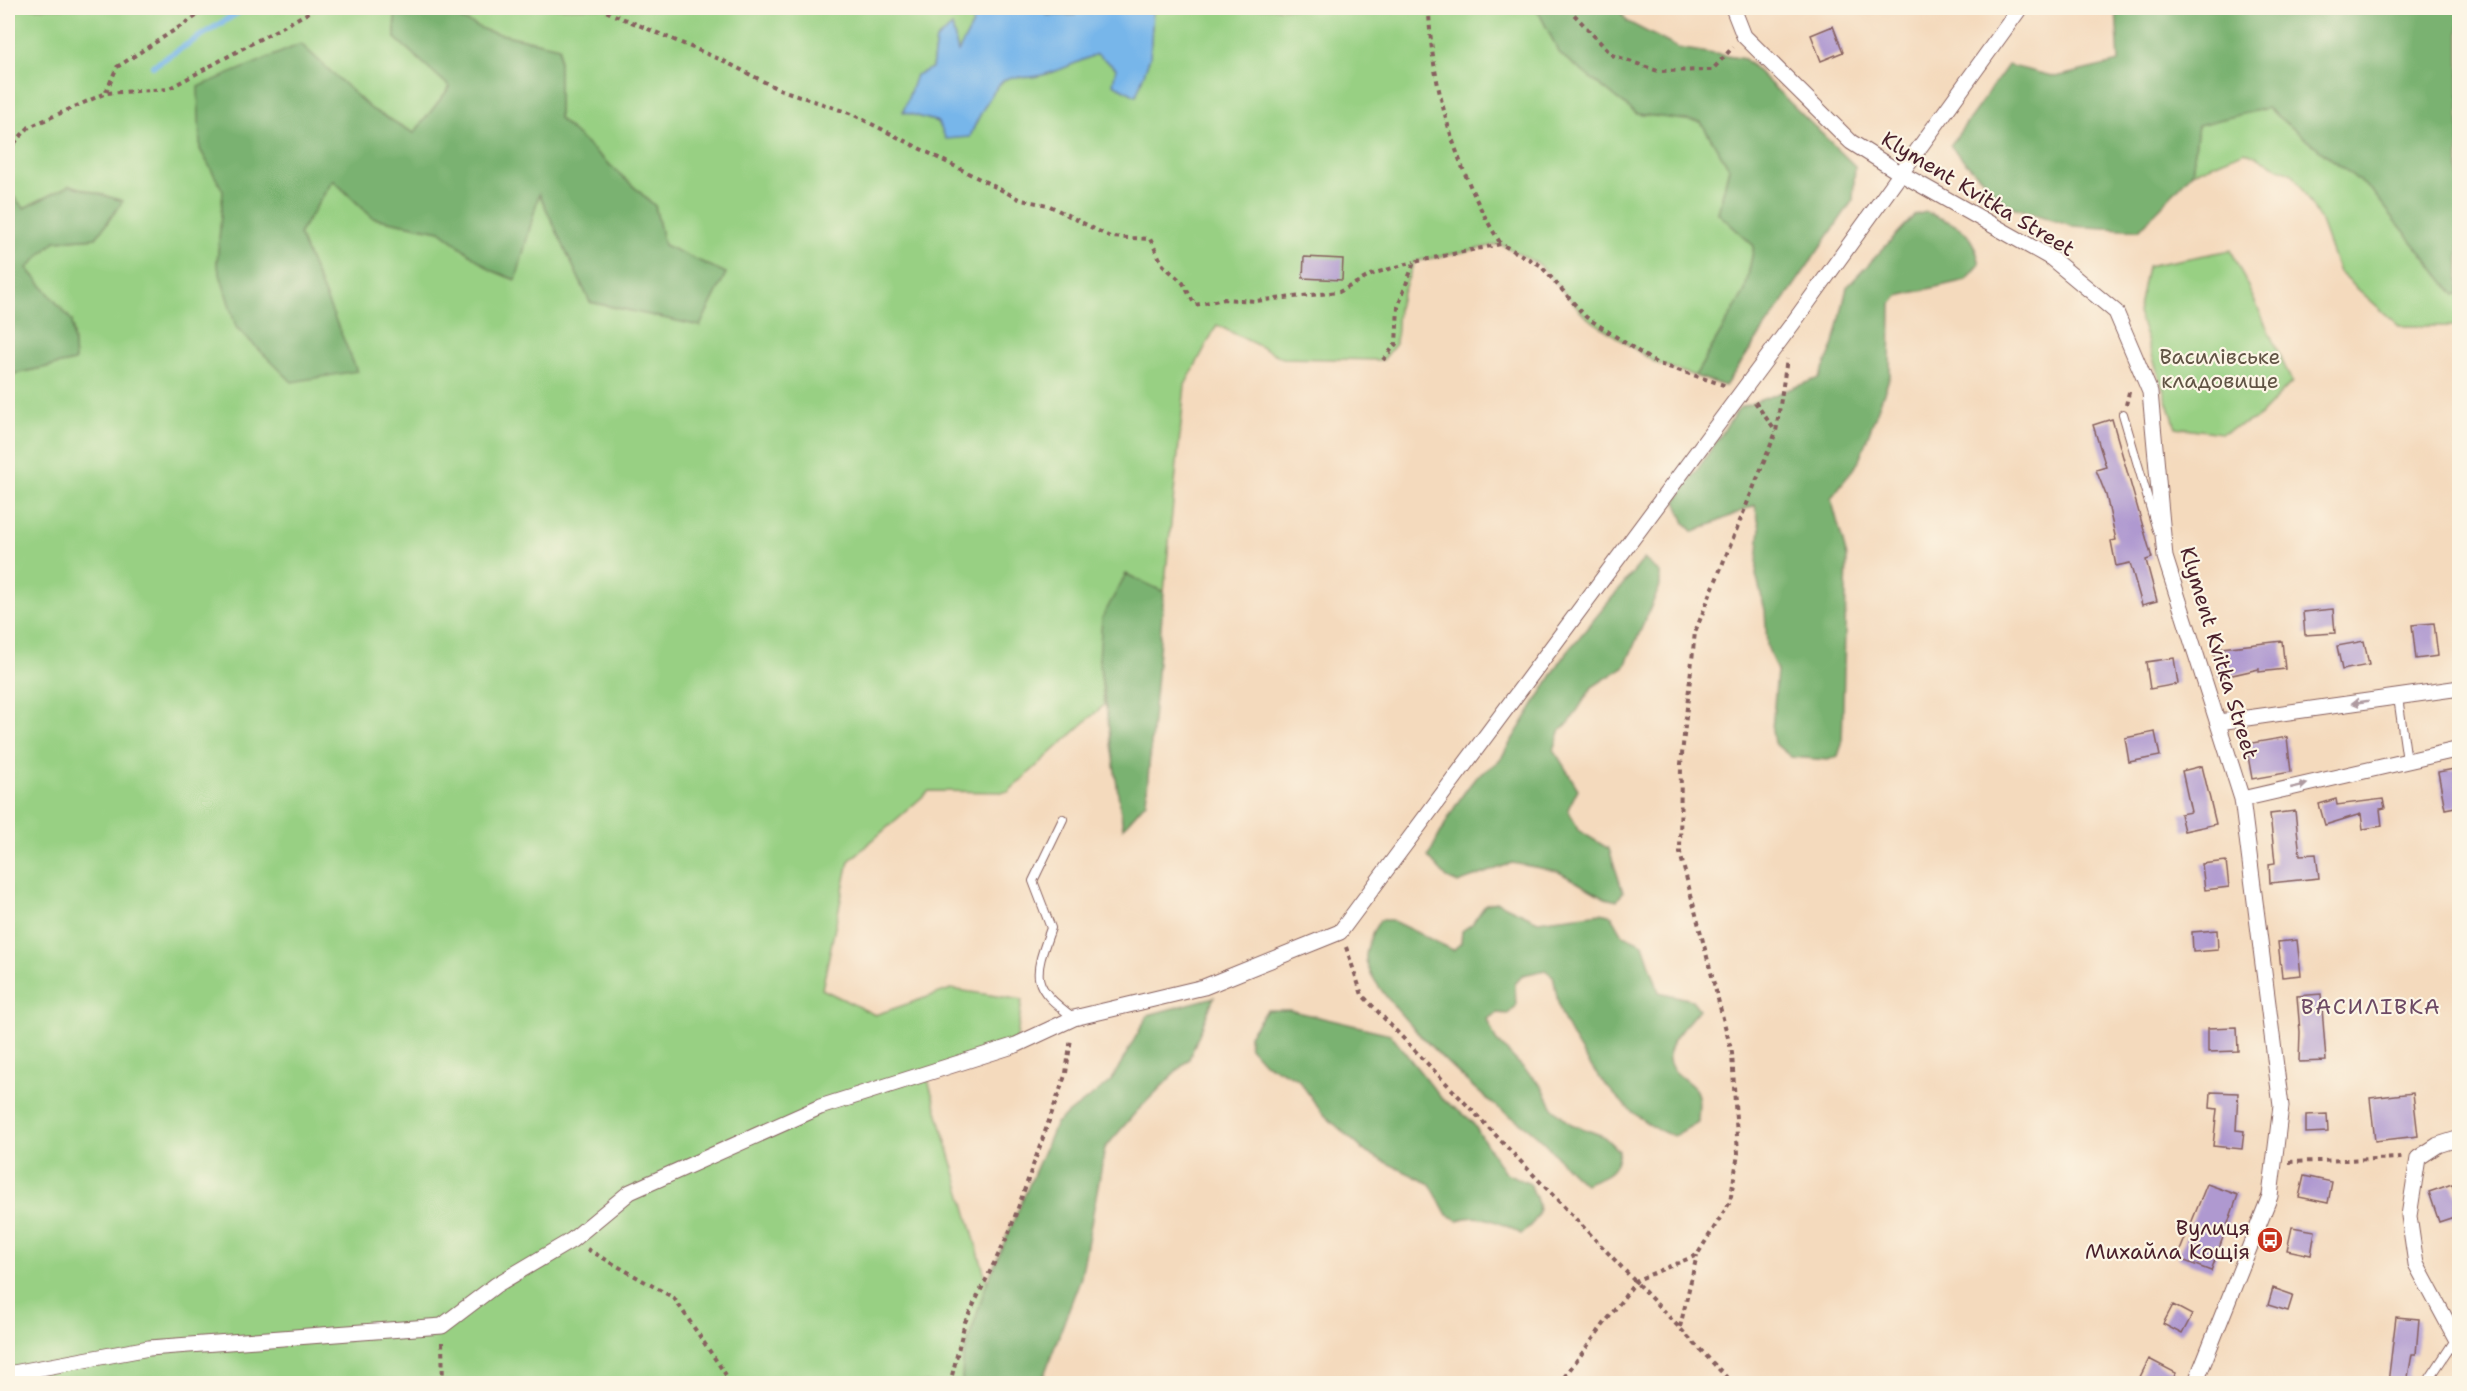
<svg xmlns="http://www.w3.org/2000/svg" width="2467" height="1391" font-family="'Shantell Sans',sans-serif">
<style>
.green{fill:#98d083;stroke:#717857;stroke-width:1.5}
.forest{fill:#7ab271;stroke:#62684e;stroke-width:1.5}
.water{fill:#77b6ea;stroke:#606a8a;stroke-width:1.5}
.lines{fill:none;stroke-linecap:round;stroke-linejoin:round}
.stream{stroke:#77b6ea;stroke-width:6}
.building{fill:#af99d0}
.lane-casing{stroke:#86605e;stroke-width:10}
.street-casing{stroke:#86605e;stroke-width:17}
.path{stroke:#86605e;stroke-width:4;stroke-dasharray:4.5 4.5;stroke-linecap:butt}
.lane{stroke:#fff;stroke-width:8}
.street{stroke:#fff;stroke-width:15}
.oneway{fill:#ae9aa0}
.labels{text-anchor:middle;dominant-baseline:central;stroke-width:4.5;stroke-linejoin:round;paint-order:stroke}
.street-label{font-size:21px;fill:#4a1f2b;stroke:#fcf5e5}
.park-label{font-size:21px;fill:#615445;stroke:#fcf5e5}
.poi-label{font-size:21px;fill:#4a1f2b;stroke:#fcf5e5;text-anchor:end}
.neighbourhood-label{font-size:22px;letter-spacing:1.5px;fill:#6d4a65;stroke:#fcf5e5}
</style>
<rect width="100%" height="100%" fill="#fcf5e5"/>
<filter id="ink" filterUnits="userSpaceOnUse"><feTurbulence type="fractalNoise" baseFrequency=".0167" numOctaves="2"/><feDisplacementMap in="SourceGraphic" scale="12" xChannelSelector="R" yChannelSelector="G"/><feConvolveMatrix kernelMatrix="1 2 1 2 8 2 1 2 1" color-interpolation-filters="sRGB"/></filter>
<filter id="wash" filterUnits="userSpaceOnUse"><feTurbulence type="fractalNoise" baseFrequency=".008" numOctaves="4" result="noise"/><feDisplacementMap in="SourceGraphic" scale="24" xChannelSelector="R" yChannelSelector="G"/><feGaussianBlur stdDeviation="1.35" result="paint"/><feColorMatrix in="noise" values="0 0 0 0 0 0 0 0 0 0 0 0 0 0 0 0 0 1.4 0 .05"/><feComposite in="paint" operator="in"/></filter>
<g filter="url(#wash)">
<rect width="100%" height="100%" fill="#f4dabd"/>
<path class="green" d="M8,8h387v30l55,49 -36,46 -43,-24 -70,-64 -101,104 24,42 -7,73 139,107 -57,-137 34,-54 40,38 67,13 51,39 24,10 24,-87 51,109 110,24 26,-53 -62,-28 -9,-39 -96,-87v-72l-72,-16 -50,-23h535l1,16 -15,29 -6,-26 -16,13 -4,28 -28,44 34,10 32,15c5,-14 22,-48 34,-57 8,-6 17,-1 27,-3 23,-2 45,-15 66,-23l19,14 34,-11 3,-49h374l11,3 22,43 77,60 64,7 28,47 -11,45 36,33 -9,45 -50,85 -39,-13 -70,-46 -46,-52 -39,-21 -87,18 -16,45 -2,37 -13,16 -100,-2 -66,-33 -32,60 -21,207 -38,-18 -27,85 5,46 -96,87 -79,-1 -80,70 -27,128 53,26 76,-26 71,11 -6,45 -90,28 61,209 -24,77 -1,24h-954v-1002l6,-7 61,-13 -3,-40 -45,-53 28,-27 41,-3 26,-37 -52,-16 -46,23 -16,-17z
M1046,8h31l-1,7h-30z
M2267,108l105,83 83,104 4,-2v33h-60l-60,-54 -18,-50 -27,-47 -49,-24 -53,22 6,-48z
M2231,250l61,132 -35,36 -35,15 -46,-6 -38,-114 9,-47z"/>
<path class="forest" d="M395,8h42l50,23 72,16v72l96,87 9,39 62,28 -26,53 -110,-24 -51,-108 -23,86 -25,-10 -51,-39 -67,-13 -40,-38 -34,54 58,137 -65,11 -56,-55 -19,-63 6,-73 -23,-42 -2,-62 103,-43 70,65 43,24 36,-46 -55,-49z
M1527,8h90l11,14 50,26 67,11 110,107 -2,34 -128,186 -30,-10 50,-85 9,-45 -36,-33 11,-45 -28,-46 -64,-8 -77,-60 -22,-43z
M2116,8h343v285l-4,2 -83,-104 -105,-83 -69,17 -6,48 -53,57 -68,-4 -64,-21 -57,-59 58,-81 48,12 63,-15z
M70,185l53,16 -27,37 -41,3 -28,27 45,53 3,40 -61,13 -6,7v-190l16,17z
M1926,212c32,14 45,15 54,52l-14,16 -68,16 -7,9 -1,71 -32,87 -27,35 16,59 -5,187 -4,12 -10,4 -37,-3 -17,-14 -2,-13 5,-59 -10,-25 -2,-36 -9,-35 4,-47 -5,-23 -61,27 -9,-9 -9,-22 63,-93 80,-30 15,-34 13,-57 68,-72z
M1644,559l16,14v13l-35,80 -33,21 -22,35 -9,7 -7,21 24,39 -10,20 10,21 31,19 14,43 -6,9 -12,-3 -48,-27 -45,-8 -54,20 -11,-5 -19,-21c13,-25 26,-53 45,-76 7,-9 20,-13 28,-23l62,-101z
M1126,574l38,18 -18,210 -23,26 -24,-169 3,-41z
M1497,902l41,19 63,-8 11,3 11,19 20,9 16,48 33,8 7,9c-9,12 -27,28 -30,43 -3,20 16,25 26,37 6,9 3,23 3,33l-24,14c-46,-13 -97,-81 -113,-123 -4,-11 -5,-25 -8,-37l-8,-6 -22,5 -8,9 1,22 -8,8 -11,-1 -10,6 9,21 46,47 11,21 18,16 32,12 16,15c-3,24 -14,24 -34,33 -21,-14 -32,-36 -51,-51 -11,-10 -25,-17 -37,-26 -27,-20 -131,-118 -131,-149 0,-12 7,-28 14,-38h11l62,30 8,-7 1,-12 10,-7 14,-20z
M1214,997l-25,62 -53,53 -31,36 -24,129 -40,106h-79l1,-24 24,-77 69,-159 55,-42 37,-66z
M1267,1010h22l101,24 52,65 29,21 33,52 26,12c12,27 14,30 -9,50 -18,-11 -42,-22 -63,-14l-11,-5 -17,-31 -63,-31 -45,-40 -24,-34 -34,-16 -15,-17v-11z"/>
<path class="water" d="M972,8h74l1,7h28l2,-7h76l-3,49 -14,39 -23,-12 3,-16 -19,-14c-21,8 -44,21 -66,23 -10,2 -19,-3 -28,4 -11,9 -28,42 -33,56l-24,2 -8,-17 -35,-10 13,-37 16,-7 4,-28 16,-14 6,26 15,-28z"/>
<g class="lines">
<path class="stream" d="M153,66l92,-58"/>
</g>
<g id="blocks">
<path class="building" d="M1833,26l10,26 -22,9 -10,-26z
M1304,257l39,2 -1,21 -39,-2z
M2112,419l40,139 -6,2 11,41 -15,4 -12,-42 -14,3 -5,-25 5,-1 -10,-45 -10,-25 10,-3 -13,-42z
M2333,609l2,24 -30,2 -2,-23z
M2434,623l4,33 -22,3 -4,-34z
M2282,641l3,28 -26,3v-3l-40,9 -6,-29z
M2364,641l5,24 -27,5 -5,-24z
M2174,658l4,26 -28,5 -4,-27z
M2155,732l5,24 -31,6 -4,-24z
M2287,737l4,35 -39,7 -6,-35z
M2202,766l14,58 -32,7 -4,-17 11,-2 -9,-41z
M2460,768v38l-15,3 -7,-37z
M2336,799l1,6 46,-6 2,9 -5,1 2,17 -19,3 -2,-15 -36,11 -6,-21z
M2295,811l5,44 16,-1 3,24 -49,5 -1,-19 6,-1 -5,-49z
M2226,861l3,26 -24,3 -3,-26z
M2217,930l1,20 -25,2 -1,-20z
M2297,940l4,35 -19,2 -4,-35z
M2321,994l5,67 -27,1 1,-30 -3,-36z
M2237,1027l1,24 -30,1v-24z
M2211,1092l27,1 -2,37 8,1 -2,18 -29,-3 4,-37 -7,-1z
M2413,1093l5,43 -43,5 -5,-43z
M2327,1114l1,18 -22,1v-18z
M2304,1176l28,6 -4,21 -29,-6z
M2207,1184l31,11 -27,76 -34,-13z
M2452,1184l8,22v9l-21,7 -10,-30z
M2292,1227l23,4 -4,24 -24,-5z
M2273,1288l20,7 -5,16 -20,-6z
M2173,1305l19,10 -10,19 -19,-10z
M2396,1317l23,2 -3,35h-4l-5,29h-19z
M2149,1359l27,14 -5,10h-19l-12,-6z"/>
</g>
</g>
<g filter="url(#ink)">
<use href="#blocks" fill-opacity="0" stroke="#86605e" stroke-width="1.5"/>
<g class="lines">
<g class="lane-casing">
<path id="lane" d="M2123,414l34,116
M2398,697l9,64
M1063,819l-30,62 18,47c-18,50 -21,57 23,90
M2426,1384l29,-44"/>
</g>
<g class="street-casing">
<path id="street" d="M1733,8l11,28 107,106 49,31 151,85 65,54 34,80 15,165 77,242 39,307 -11,90 -75,188
M2219,722l241,-34
M2242,799l218,-50
M2460,1138l-22,7 -20,13 -9,58 7,48 44,82
M8,1374l141,-26 293,-22 54,-41 76,-45 58,-48 190,-85 196,-62 58,-27 130,-31 136,-55 453,-609 227,-315"/>
</g>
<path class="path" d="M598,8l126,53 52,27 76,26 169,86 27,5 62,32 40,2 13,26 20,18 12,22 29,-6 32,2 83,-9 36,-19 39,-11
M1429,8c1,77 30,171 72,236
M1568,8l44,47 46,16 54,-1 21,-23
M106,92l11,-25 92,-59
M8,150l21,-23 77,-34 62,-4 149,-81
M1383,360l13,-16 2,-37 16,-45 87,-18 39,21 46,52 70,46 71,23
M1755,402l21,30
M2126,405l4,-17
M1346,947l16,48 371,389
M2289,1162l113,-4
M587,1249l87,49 58,86
M1680,1327l17,-72
M442,1342l1,42
M950,1384l15,-62 44,-89 57,-160 5,-35
M1559,1384l78,-104 60,-25 33,-53 8,-48 -6,-101 -52,-200 1,-89 14,-132 81,-200 11,-73"/>
<use href="#lane" class="lane"/>
<use href="#street" class="street"/>
</g>
<defs><path id="oneway-solid" d="M-6-.8H1V-3.2L6.5 0L1 3.2V.8H-6Z" transform="scale(1.5)"/></defs>
<g class="oneway">
<use href="#oneway-solid" transform="translate(2360 702) rotate(172)"/>
<use href="#oneway-solid" transform="translate(2299 786) rotate(-13)"/>
</g>
</g>
<defs>
<g id="bus-disc" transform="scale(1.35)"><circle r="9.5" fill="#c8321e" stroke="#fcf5e5"/><path d="M-5-6H5V4H4V6H2V4H-2V6H-4V4H-5ZM-3.5-4V0h7V-4ZM-3.5 1.2v1.5H-2V1.2ZM2 1.2v1.5H3.5V1.2Z" fill="#fff"/></g>
</defs>
<g fill-rule="evenodd">
<use href="#bus-disc" x="2270" y="1240"/>
</g>
<g class="labels">
<g class="street-label">
<text transform="translate(1978 194) rotate(31)">Klyment Kvitka Street</text>
<text transform="translate(2219 653) rotate(73)">Klyment Kvitka Street</text>
</g>
<g class="park-label">
<text x="2220" y="357">Василівське<tspan x="2220" dy="24">кладовище</tspan></text>
</g>
<g class="poi-label">
<text x="2250" y="1228">Вулиця<tspan x="2250" dy="24">Михайла Кощія</tspan></text>
</g>
<g class="neighbourhood-label">
<text x="2371" y="1006">ВАСИЛІВКА</text>
</g>
</g>
<rect width="2467" height="1391" fill="none" stroke="#fcf5e5" stroke-width="30"/>
</svg>
